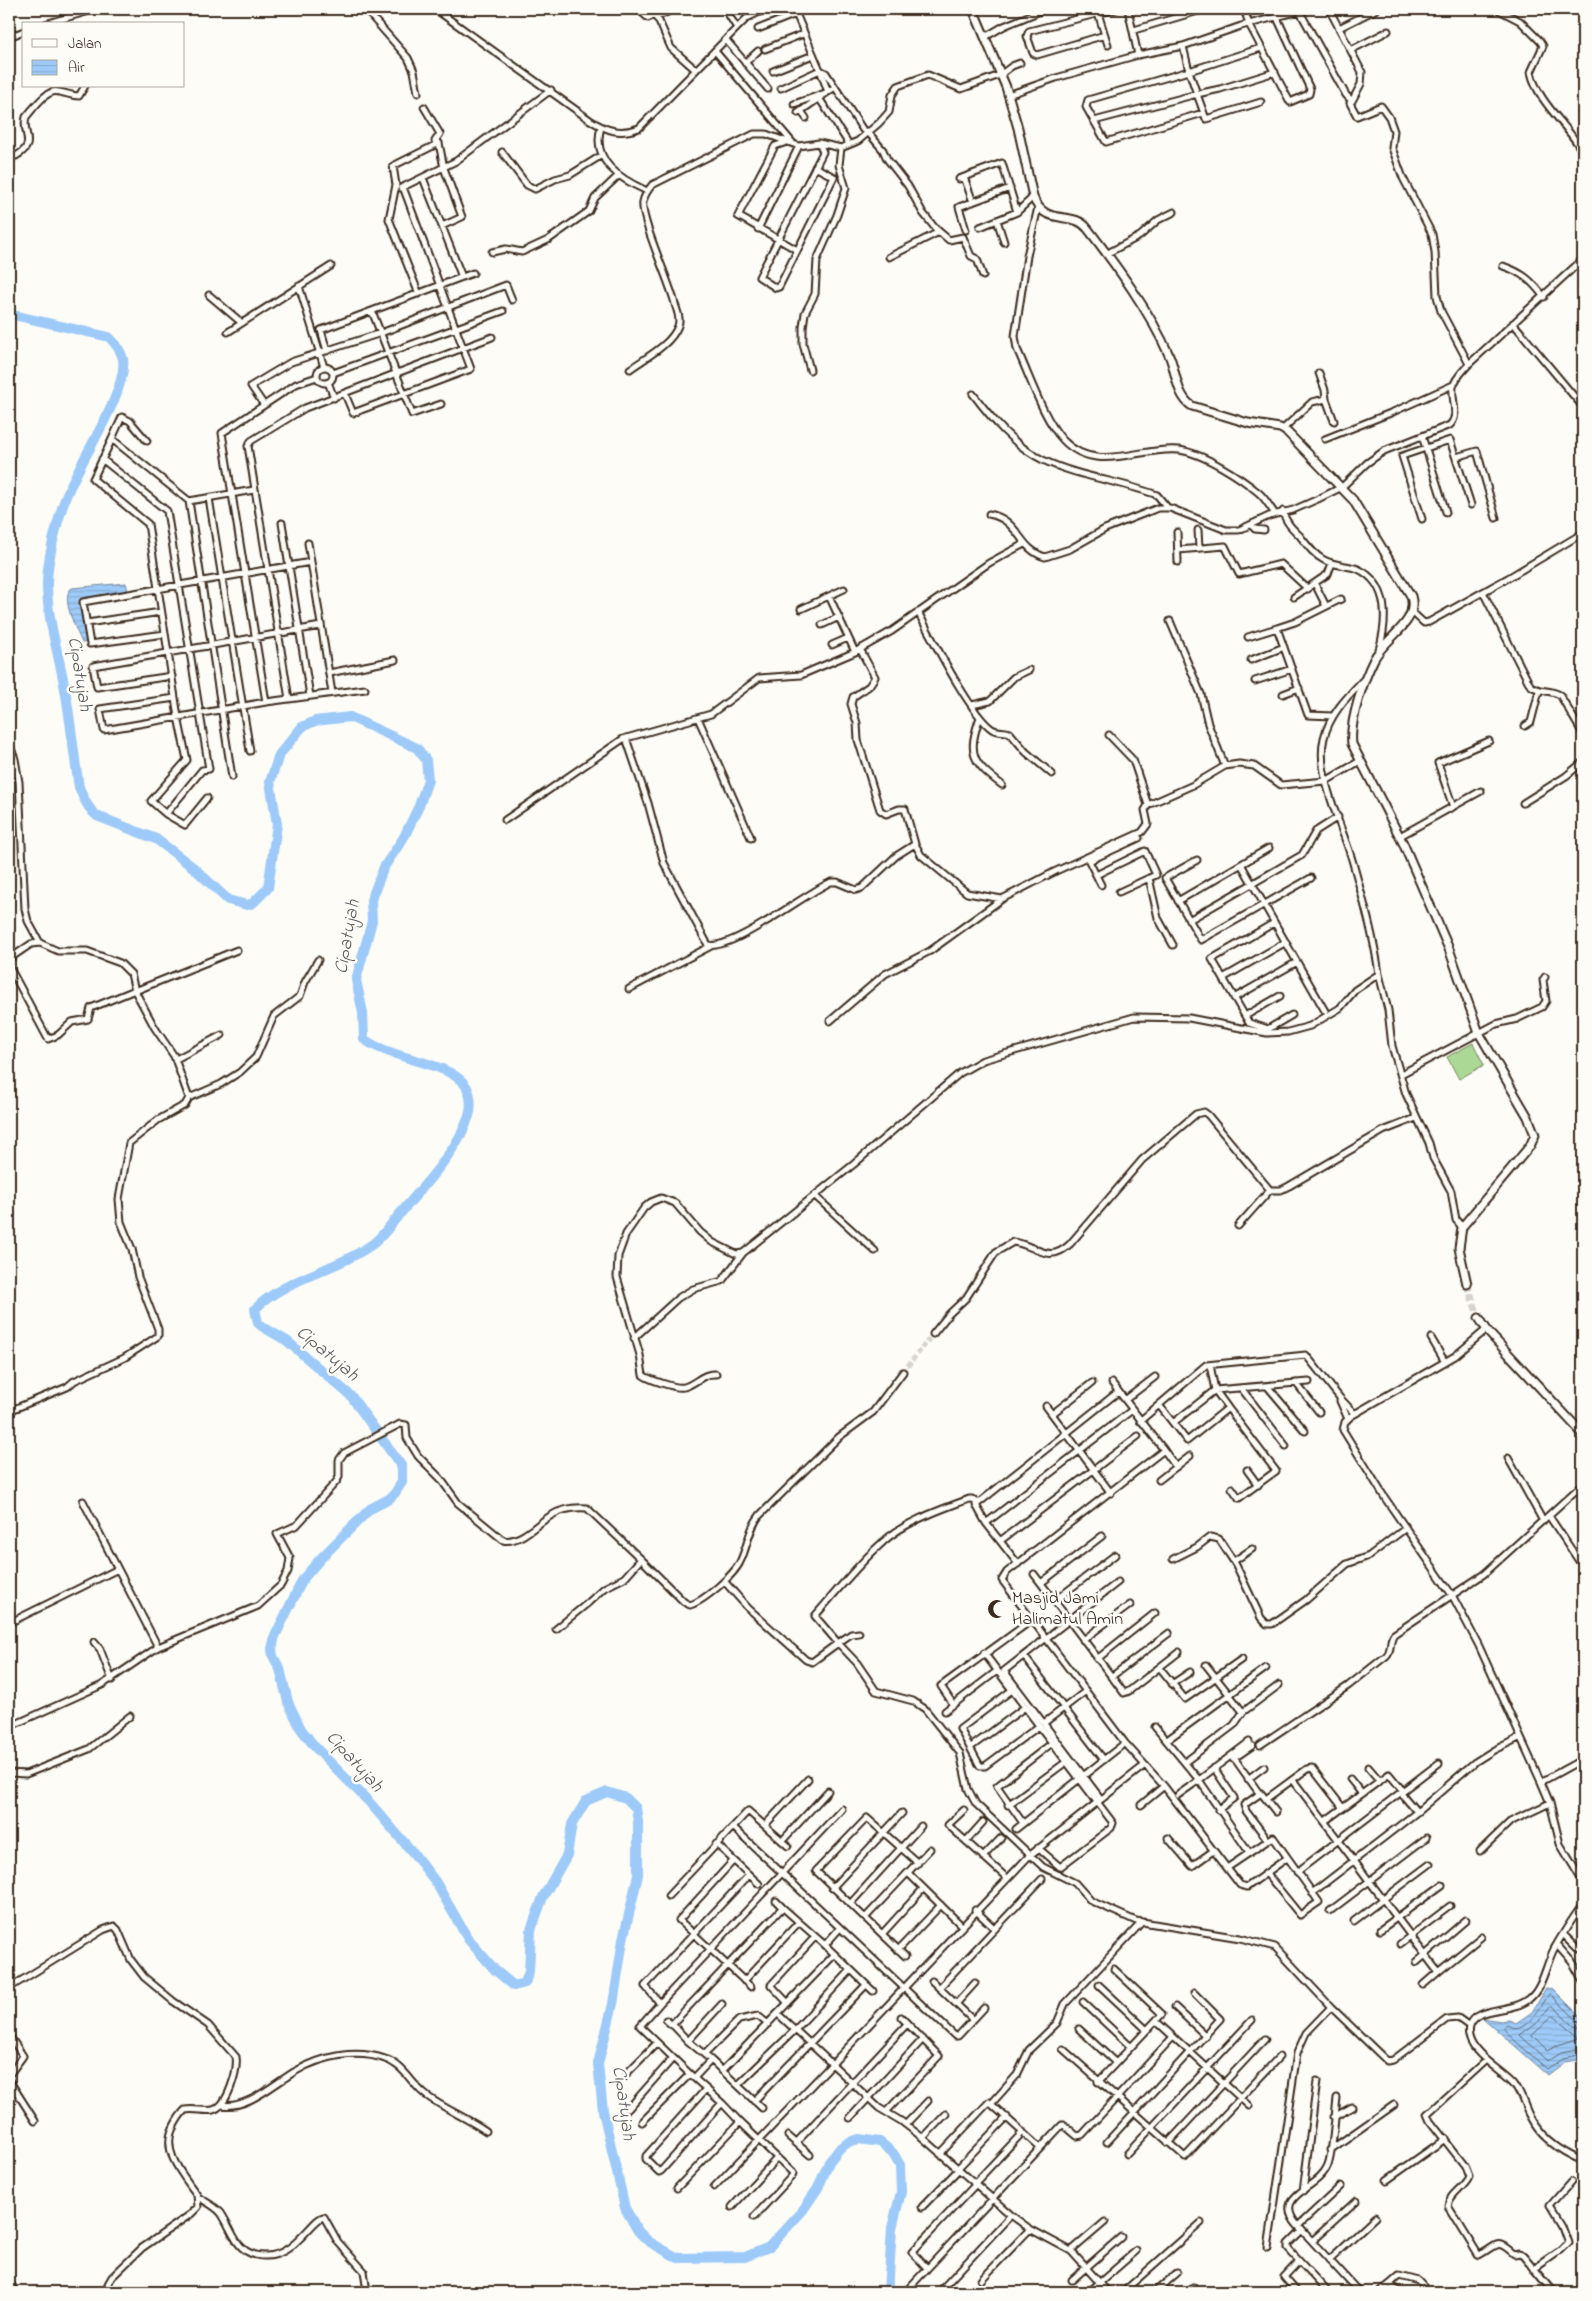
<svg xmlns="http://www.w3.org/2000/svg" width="1592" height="2301" font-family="'Indie Flower',sans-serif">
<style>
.green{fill:#acd896;stroke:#74815a}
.water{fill:url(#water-rules);stroke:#768aa1}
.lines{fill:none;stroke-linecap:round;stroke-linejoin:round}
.shore{stroke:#626a75;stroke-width:1}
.river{stroke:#9dcaf8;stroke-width:10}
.street-tunnel{stroke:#d6d2cc;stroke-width:5;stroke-dasharray:5 2.5;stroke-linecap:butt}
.secondary-tunnel{stroke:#d6d2cc;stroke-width:7;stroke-dasharray:7 3.5;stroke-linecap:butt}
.street-casing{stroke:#3b2a1e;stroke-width:9}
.secondary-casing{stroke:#3b2a1e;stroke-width:11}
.street{stroke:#fdfcf7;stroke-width:5}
.secondary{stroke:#fdfcf7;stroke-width:7}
.labels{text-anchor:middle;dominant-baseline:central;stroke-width:5;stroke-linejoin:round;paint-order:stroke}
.poi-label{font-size:18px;fill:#3b2a1e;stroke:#fdfcf7;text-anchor:start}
.water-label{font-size:19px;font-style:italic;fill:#585a5f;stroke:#fdfcf7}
</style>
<defs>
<pattern id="water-rules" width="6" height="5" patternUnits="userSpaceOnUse" patternTransform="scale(1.25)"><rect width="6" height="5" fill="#9dcaf8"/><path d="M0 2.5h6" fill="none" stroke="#88aed4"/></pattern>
</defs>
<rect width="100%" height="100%" fill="#fdfcf7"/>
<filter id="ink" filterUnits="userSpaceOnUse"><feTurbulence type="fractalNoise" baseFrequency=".02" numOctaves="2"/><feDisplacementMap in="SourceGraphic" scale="10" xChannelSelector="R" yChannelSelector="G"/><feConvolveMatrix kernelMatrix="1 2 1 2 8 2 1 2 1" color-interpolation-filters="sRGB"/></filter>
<g filter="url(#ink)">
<path class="green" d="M1473,1043l11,22 -25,14 -12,-22z"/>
<path class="water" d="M126,583l2,8 -47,8 6,43 -5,1c-5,-12 -23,-47 -10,-55z
M1552,1988l31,31v40l-18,3 -17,13 -65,-57 18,3 8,-1 7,3 16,-11 14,-23z"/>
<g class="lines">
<path class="shore" d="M1554,2016l26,22 -22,7 -11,6 -15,-15z
M1583,2022l-5,-1 -28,-27c-10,11 -23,43 -43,31l-4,3 10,11 34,30 16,-11 20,-4
M1583,2028l-9,-2 -22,-21 -12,15 -20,15 27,26 14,-9 22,-4"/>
<path class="river" d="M9,314l100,23c6,6 12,13 14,22 5,34 -46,105 -58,140 -8,23 -18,61 -18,85 0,31 9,61 15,90 8,37 11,76 17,113 4,11 9,22 18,29l59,23 38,29 34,32 19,5 6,-2 15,-15 9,-64 -7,-42 9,-27 23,-28 13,-6 35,-4 67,31 9,12 2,20 -9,26 -15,31 -20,30 -13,33 1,21 -16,59 7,33 1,26c27,21 85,22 102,47 5,8 6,21 3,30 -12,36 -46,70 -70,99 -8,9 -16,21 -25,28 -38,28 -87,34 -119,66l3,14 5,4 24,14 64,55 51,71v15l-7,11 -6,6 -19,10 -49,49 -18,21 -28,57 -3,13 1,7 7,13 8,33 13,27 14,18 55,56 44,51 21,27 33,58 27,31 19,16 11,-3 4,-12 2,-41 12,-33 24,-42 5,-31 14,-23 21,-9 19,6 10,10 2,14v53l-15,65 -10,64 -15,60 5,47 22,97 13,23 10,10 30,17 67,-1 24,-10 34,-37 15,-22 11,-26 11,-14 9,-6 10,-3 21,3 13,11 7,12 1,27 -9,36 -4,64"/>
<path class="street-tunnel" d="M903,1372l30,-38"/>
<path class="secondary-tunnel" d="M1467,1284l12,34"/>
<g class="street-casing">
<path id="street" d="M365,9l43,49 6,13 4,22
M435,9l155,111c17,11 30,15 49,8l98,-100 10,-10 19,-9
M638,9l10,9 6,-3
M648,9l11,12 12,27 25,22
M725,9l12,19
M794,9l26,61 6,3 37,57
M1128,9l10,46
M1244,9l5,15 41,78 19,-8 1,-5 -37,-80
M1329,9l33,63 -1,12 -9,17
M1497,9l23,12 20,20 3,5 -12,26c7,32 38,53 52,81
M1097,10l11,35
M1300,12l46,83 6,6 -2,2 7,13 24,-10 8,11 5,14 -2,17 11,30 29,56 3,18 2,44 4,15 28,53
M657,17l17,-8
M45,24l51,-15
M1339,28l38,-19
M758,29l38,-15
M1134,30l71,-21
M1105,35l-68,20 -4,-2 -6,-17 2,-5 87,-22
M9,37l15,-6
M985,37l19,-11 41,-17
M726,40l42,49
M1183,46l6,25 72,-23
M765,49l38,-15
M1351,50l37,-19
M715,51l77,91
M745,63l13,-12
M773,71l40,-16
M1189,71l8,23 -103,27 -8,-14 2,-7z
M781,88l39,-18 8,22 -34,12
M1008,95l48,-17 82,-23 45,-9 58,-20 66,-17
M819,98l28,43
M1261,102l-55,17 -9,-25 23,-5 55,-17
M424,107l16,27 -5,7 4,2 5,25 18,49 -20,9
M801,111l5,7
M798,113l37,-26
M1094,121l12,21 97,-29
M601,127c-10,34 19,52 46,64
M867,131l16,19 4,9 21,27 15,27 12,15 14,12 14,-3 8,19 6,3 6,17
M787,142l-12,4 -37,70 59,34
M502,152l25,33 8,4 20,-10 15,-4 32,-20
M9,154l7,2c22,-12 5,-23 10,-39 8,-9 21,-29 33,-25 8,1 12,4 20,4l6,-10
M815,167l19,10 -55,110 -3,1 -17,-11 62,-121 2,-4 -4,-9
M964,177l9,25
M423,178l39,99
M959,179l43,-16 15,49
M401,188l55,-27 95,-71
M1038,207l-11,49 -12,80 2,13c12,26 27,71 46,91 33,35 77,6 116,10 24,3 61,27 80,43 6,5 11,14 16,21
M997,220l7,22
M980,227l37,-15 16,-15
M758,229l41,-83
M966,230l-7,-23 51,-19
M492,252l14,-3 16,3 26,-12 41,-29 6,-13 23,-22
M1106,254l34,-18 18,-16 16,-8
M889,257l50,-25
M1503,266c20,7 28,14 41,31
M299,286l25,81
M419,294l-30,-75 7,-34 -3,-19 46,-23
M209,295l33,28
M372,311l40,103 29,-10
M1513,323l70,84
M228,332l103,-66
M327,351l-6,-21 152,-57
M317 375a8 8 0 1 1 16 0a8 8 0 1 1-16 0Z
M630,369c15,-11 41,-24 48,-43 3,-8 -1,-15 -3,-22 -5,-22 -35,-85 -32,-102 1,-7 5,-12 9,-17l102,-51h12l33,12 20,-3 22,5 17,-7 21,-18 10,-11 3,-17 6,-9 30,-11 33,14 39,-14 12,-9 8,-3
M810,370l-7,-26v-17l2,-14 10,-19 2,-34 20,-45 9,-27 -7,-23 2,-17
M333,373l170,-62
M328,382l6,16
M345,394l8,19 118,-44 -68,-182
M973,394c19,25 41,52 70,66 36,17 77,21 114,35l10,12
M1326,399l8,22
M264,405l-13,-19 40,-24 90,-29 125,-48 6,15
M1283,429l29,-27 14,-3 -1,-9 -6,-17
M1422,436l24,76
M1325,439l68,-27 60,-27
M147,441l-17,-20 -8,-4 -10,22 77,62 43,276
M1456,457l21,-6 19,67
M102,459l65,52 42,258 -7,1 -36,44 -15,-13 36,-41 -9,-43 -30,-193 -55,-45 19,-40
M209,498l41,253
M189,501l65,-11
M1283,511c2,11 10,18 17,25 7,9 14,19 24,24 11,6 23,5 34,9 32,15 29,53 21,81
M989,514c31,6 29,35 56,43l25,-8 35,-20 53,-21h12l56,22h13l30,-14 24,-6 25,-11 24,-12 25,-24 17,-12 66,-26c10,-10 1,-25 3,-38 2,-9 11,-17 16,-23l114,-105
M1422,519l-20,-63 48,-16 21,65
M282,523l28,173
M1251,525l4,4 9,1
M1198,530l1,18
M1177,532l1,30
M308,543l24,150
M1178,550l47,-4 14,28 42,-10 27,25
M1315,584l11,22
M1483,592l47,93c9,8 20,4 30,10l23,39
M829,596l26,56
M1294,597l34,-23 4,-11
M801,609l43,-20
M918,612c14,26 52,102 74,117 6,4 12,1 18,4l16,19 26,22
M1412,612l12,11 5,-1 79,-44 75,-45
M1170,621l31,73 7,30 17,42
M87,623l74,-11
M822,625l17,-8
M1277,628l18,-6 46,-23
M165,634l-75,10 -7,-42 228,-40
M1248,637l29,-9 31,87 25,1
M832,645l16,-7
M860,649l15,28 -6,9 -16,11 -2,7 6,19 1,17 22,70 6,4 13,-5h6l10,35 6,11 46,38 35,6
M1251,660l33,-13
M329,673l66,-13
M172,676l-75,11 -4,-21 228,-40
M1255,681l37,-12
M1283,694l16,-6
M175,698l-75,11 4,21 162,-28 99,-13
M289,699l-41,-253 3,-5 54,-33 187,-71
M266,702l-44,-269 74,-49 21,-7
M972,705l18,-4 24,-24 15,-7
M980,717c-13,37 -8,45 22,68
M698,718l53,120
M1525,726l6,-4 8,-31
M1109,735l24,25 15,45
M626,738l22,65 16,60 44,82c24,6 98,-52 123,-63h6l19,8 6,-2 34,-32 19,-12
M9,743l6,16 4,23 6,127 3,12 12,22
M1523,803l43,-27 17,-14
M1453,807l-15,-44 51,-22
M166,814l19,11 22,-27
M505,820l118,-81 88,-25 48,-36 42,-3 54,-23 37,-21 97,-68 35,-19
M1400,836l81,-45
M1197,860l-32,18 36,62 110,-62
M1241,864l84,147
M1096,875l49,-24 11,24 -7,3 9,40 15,27
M1101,885l-12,-24 50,-23
M1119,892l30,-14
M1178,901l91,-53
M1189,920l113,-65 14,-24 22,-14
M1274,923l-62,36 37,64 19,6 24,-14
M9,959l22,-15 9,-1 18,8h29l33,12 11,11 4,17 20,37 19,28 15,42 -4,7 -27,15 -29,23 -10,56 2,23 11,27 6,28 20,52v7l-34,22 -50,23 -7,6 -58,24
M9,966l39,73 10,-4 14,-13 16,-3 3,-11 44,-18
M1379,974l9,36 4,36 14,48 23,49 4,15 18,33 5,29 6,7
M1223,978l63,-36
M629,989l82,-43
M135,991l102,-41
M1234,998l63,-36
M1245,1016l35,-20
M830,1021l55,-47 45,-23 72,-52 54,-28 86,-39 6,-8 -3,-14 3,-5 45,-20 32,-19 14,-2 15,2 27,19 45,-4 34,-20
M176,1059l46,-24
M1401,1074l95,-50 21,-5 25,-12 4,-6 -3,-21 2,-3
M189,1098l32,-14 19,-12 16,-15 18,-41 26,-20 5,-14 13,-22
M815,1196l60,55
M1238,1226l32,-36
M1487,1329l-32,27 -104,60 -6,6 -2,8 42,68 67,97 26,49 63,138 9,21 10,41 23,38
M933,1334l16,-20 17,-16 30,-46 17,-10c24,3 35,23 57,2l72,-84 54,-46 8,-2 4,3 62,75h11l8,-4 94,-55 33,-13
M634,1338l44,-40 15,-9 29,-8 21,-28
M1431,1338l14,24
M1210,1365l5,25 13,18
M716,1374c-14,-1 -20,10 -32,13 -8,2 -36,-8 -41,-12l-3,-20 -23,-78 1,-21 8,-22 18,-26 7,-6 10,-4 14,5 25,29 12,10 24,12 7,-1 111,-89 106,-91 23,-13 151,-43 55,1 78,15 21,-1 22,-6 30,-18 15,-18 24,-16c-5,-37 -16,-75 -26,-111 -10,-36 -38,-88 -29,-125 6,-24 23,-41 40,-59
M1112,1383l52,67 -157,122 -5,8 123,163 39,43 76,99 7,2 40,-29
M1296,1383l23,29
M1268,1387l37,44
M1241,1388l45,58
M1125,1400l30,-23
M1340,1401l8,18
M1159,1405l28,36 41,-33 48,63 -37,27 -7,-10
M1046,1406l65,87
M1052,1414l40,-31
M1140,1421l66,-56 100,-10 34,43 15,16
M1173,1423l42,-33 94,-8
M1164,1450l12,17
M1508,1458l35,63
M1247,1470l11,15
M1159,1480l31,-24
M83,1501l75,146
M1549,1516l34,51
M986,1523l146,-113
M1000,1541l138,-105
M1173,1559l24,-12 13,-10 9,2 17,26 25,53 6,6h5l34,-24 41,-36 22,-8 37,-28
M1234,1561l18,-12
M1018,1564l-32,-41 -10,-18 142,-113
M1034,1574l90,119 5,-2 50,-39
M724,1581l24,27 58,52 6,2 26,-19 19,20 19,28 37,10 12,8 35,44 8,36 8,15 67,63 32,16 16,18 45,20 104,17 35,9 56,60 56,54 6,-1 54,-41 11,-1 11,8
M1041,1583l61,-47
M1054,1601l61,-46
M9,1623l109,-54
M556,1629l33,-27 15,-14 20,-10 17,-19 43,43 6,3c14,-4 44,-30 50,-43 8,-16 8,-32 20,-47l79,-78 34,-25 30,-40
M859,1633l-8,1 -13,9 -23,-27c22,-25 43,-52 68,-74 21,-20 59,-33 86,-43h3l5,4
M1083,1640l47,-35
M94,1642l6,7 12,31
M984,1653l129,170 -2,5 -51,39 -22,-19
M1024,1656l80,104
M1097,1659l58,-46
M1206,1665l37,47
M1160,1668l25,31 57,-40
M1111,1677l58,-44
M1172,1684l18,-12
M1012,1690l-52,39 20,37h5l54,-40
M953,1704l-12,-18 91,-66
M945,1711l52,-40
M1044,1723l42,-32
M9,1727l93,-42 56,-38 100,-41 23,-21 7,-14 2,-13 -13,-24 20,-9 40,-44 2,-4v-17l5,-7 56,-29 6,1 1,13 11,18 22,22 18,25 45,37c17,4 34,-17 49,-25 10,-6 23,-8 35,-7l54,51
M1155,1727l44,53 -21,15
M1167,1740l99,-72
M1249,1742l-50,38 50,72
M1260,1745l88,-59 38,-30c7,-6 2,-15 8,-22l90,-60 99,-90
M971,1747l54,-40
M1232,1755l27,38
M1233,1759l19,-13
M1185,1762l49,-37 9,-13 36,-27
M1368,1767l12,14
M1214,1768l20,30 -16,12
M9,1773l17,1 63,-25 41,-33
M1248,1779l16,-12
M1350,1779l12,15
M1293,1780l145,192 43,-35
M1541,1782l42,-23
M1401,1793l16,19
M1101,1799l-97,-128 114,-89
M1266,1799l41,-30 5,-1 31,40
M1008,1805l58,-43
M1141,1805l23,-19
M964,1810l-16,15 59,53
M1325,1821l64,-47 14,17
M1023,1823l-26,-37 55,-43
M765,1825l43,-46
M733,1827l222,209h3l26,-28
M1016,1829l109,-86
M1168,1838l24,28 21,-15
M1267,1839l-21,-28 -2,-6 17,-12 15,19
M782,1841l46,-50
M966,1841l17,-19
M716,1844l43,40
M1480,1851l30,-29 40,-19
M983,1857l18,-19
M733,1861l-54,59 72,67
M1227,1868l46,-31 46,65 -19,13 -34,-42
M1297,1872l142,-109
M908,1873l53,52
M749,1875l-104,111 15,17 182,-194
M832,1888l70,-75
M1312,1893l105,-81 58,-50 19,-12 25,-12
M668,1896l80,-85 40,35
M776,1901l6,6
M850,1904l71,-78
M1583,1904c-10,14 -20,29 -29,45 -8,15 -11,39 -25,50 -16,14 -55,7 -60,27 -6,25 32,43 45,58 7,9 10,21 15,31 11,22 32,37 54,46
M975,1910l20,19
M1330,1911l96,-73
M865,1918l65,-69
M1354,1921l76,-57
M1380,1930l62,-45
M882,1934l41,-45
M1563,1934l14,14 6,2
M1400,1944l50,-38
M1557,1944l15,17 11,20
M825,1945l48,46
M898,1950l43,-45
M905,1956l-89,-85 51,-53 51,45
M1417,1962l49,-42
M744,1981l55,-59
M932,1981l41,39
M1099,1985l48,45
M1423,1985l15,-13
M9,1988l94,-58 11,-4 4,4 13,30 13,17 29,24 35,24 28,32c2,13 -8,49 -23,53 -9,2 -18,-2 -28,0 -5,5 -8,10 -11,16 -14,25 9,49 23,69l1,12 -7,7 -49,34 -30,29 -4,7v8
M939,1988l103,-109
M1083,2002l48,45
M660,2003l-20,23 54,52 17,-18 -23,-19 -16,-17 109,-115 1,-2 43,38 15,-17
M788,2003l-17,-18 44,-48
M956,2004l19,-21
M1175,2007l31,29
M666,2020l6,5
M1156,2021l93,85
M1079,2029l37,34
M9,2035l14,21 -14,19
M688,2041l34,-37
M1063,2049l122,108 94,-100
M705,2054l34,-34 19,-4 10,8
M711,2060l51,48
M1486,2060l-59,54 3,7 35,45 4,10c-4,11 -19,17 -21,29l30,49 2,1c19,-10 16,-17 34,-1l6,-1 3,2 31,37
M722,2071l112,-116
M627,2073l30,-30
M694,2078l28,25
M9,2080l26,41
M1098,2082l64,-68 -48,-45
M738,2085l57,-55 56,-60
M706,2089l-60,67v3l13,13 2,-1 61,-68 18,19
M1337,2098c-2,15 -4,58 -10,69 -10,23 -56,28 -29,59l61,66
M754,2101l112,-116
M992,2103l25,-28 12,-25 28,-27 8,-19 77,-82
M222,2105c25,5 54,-23 74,-34 26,-15 60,-22 89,-12 19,6 26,25 42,37 18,13 40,22 59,35
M628,2109l45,-51
M886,2112l53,-56 -38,-39
M1334,2117l18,-10
M850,2118l73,-79
M642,2122l48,-48
M906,2124l22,-23
M788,2136l22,19
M923,2138l23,-24
M1107,2142l113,-123 -26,-26
M796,2143l111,-119
M1168,2143l97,-104
M1330,2150l64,-45
M940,2154l49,-52 51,46
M1127,2154l125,-134
M957,2169l50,-52
M1387,2180l58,-41
M974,2184l49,-52
M714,2187l118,-123 -54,-50
M677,2188l63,-66 53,51 -1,3 -38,41
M1303,2191l14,-110
M198,2197c8,5 17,9 23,16 13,19 15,43 44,43 30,1 48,-39 59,-39l14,25 26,29 3,21
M732,2207l45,-49
M922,2207l36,-37
M1298,2226l43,-40
M1302,2230l-14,14v5l40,43
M1312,2241l44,-40
M1268,2248l29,-195 9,-20 25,-26
M1071,2251l34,-29
M1329,2260l46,-43
M927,2268l-15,-16 63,-67
M1534,2269l26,-18 8,-8 -6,-17 -12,-20 21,-24
M9,2280l6,12
M981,2280l49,-51
M1072,2280l49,-43
M1390,2284l9,-8 19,5 10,11
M41,2292h4
M909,2292l-1,-3 154,-164h2l13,11 5,-1 91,-98
M939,2292l72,-77
M1089,2292l47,-41
M1108,2292l-37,-41 -41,-22 -19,-14 -88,-77 -22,-17 -22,-13 -47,-44 197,-208 116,-91
M1123,2292l78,-69
M1155,2292l22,-19
M1188,2292l5,-5
M1297,2292l-13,-15 15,-16
M1380,2292l10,-8 8,8"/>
</g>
<g class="secondary-casing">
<path id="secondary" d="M973,9l33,78 12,41 15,69c12,31 40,12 55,32 30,39 61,81 81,126 7,15 7,41 23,51l56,17 32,5 7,4 66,68 58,96c8,28 -25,40 -37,63 -10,20 -25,62 -22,85l51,99 46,106 30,84 49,84 7,18 -5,11 -68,81 -3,21 8,36
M1479,1318l10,15 94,101"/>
</g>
<use href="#street" class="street"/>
<use href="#secondary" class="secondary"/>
</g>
</g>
<defs>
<g id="mosque-bare" transform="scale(1.5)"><path d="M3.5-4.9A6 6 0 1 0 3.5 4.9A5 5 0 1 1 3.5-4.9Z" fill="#3b2a1e" stroke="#fdfcf7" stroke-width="2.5" paint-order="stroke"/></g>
</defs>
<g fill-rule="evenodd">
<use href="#mosque-bare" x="997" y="1609"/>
</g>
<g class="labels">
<g class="poi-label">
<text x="1012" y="1599">Masjid Jami<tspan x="1012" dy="21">Halimatul Amin</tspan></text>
</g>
<g class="water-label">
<text transform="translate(79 674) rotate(81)">Cipatujah</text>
<text transform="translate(348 937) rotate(-80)">Cipatujah</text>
<text transform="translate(327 1354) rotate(40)">Cipatujah</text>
<text transform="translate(354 1762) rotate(48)">Cipatujah</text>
<text transform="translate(623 2103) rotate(82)">Cipatujah</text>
</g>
</g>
<rect width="1592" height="2301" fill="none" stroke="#fdfcf7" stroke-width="30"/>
<rect x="15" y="15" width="1562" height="2271" fill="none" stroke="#3b2a1e" stroke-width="2" filter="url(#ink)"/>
<rect x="22" y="22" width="162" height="65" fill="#fdfcf7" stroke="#afa8a0"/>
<rect x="32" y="39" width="25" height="8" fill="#fdfcf7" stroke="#afa8a0"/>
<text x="68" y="48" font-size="15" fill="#3b2a1e">Jalan</text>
<rect x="32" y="60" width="25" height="15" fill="url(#water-rules)" stroke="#afa8a0"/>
<text x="68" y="72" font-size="15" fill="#3b2a1e">Air</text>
</svg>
